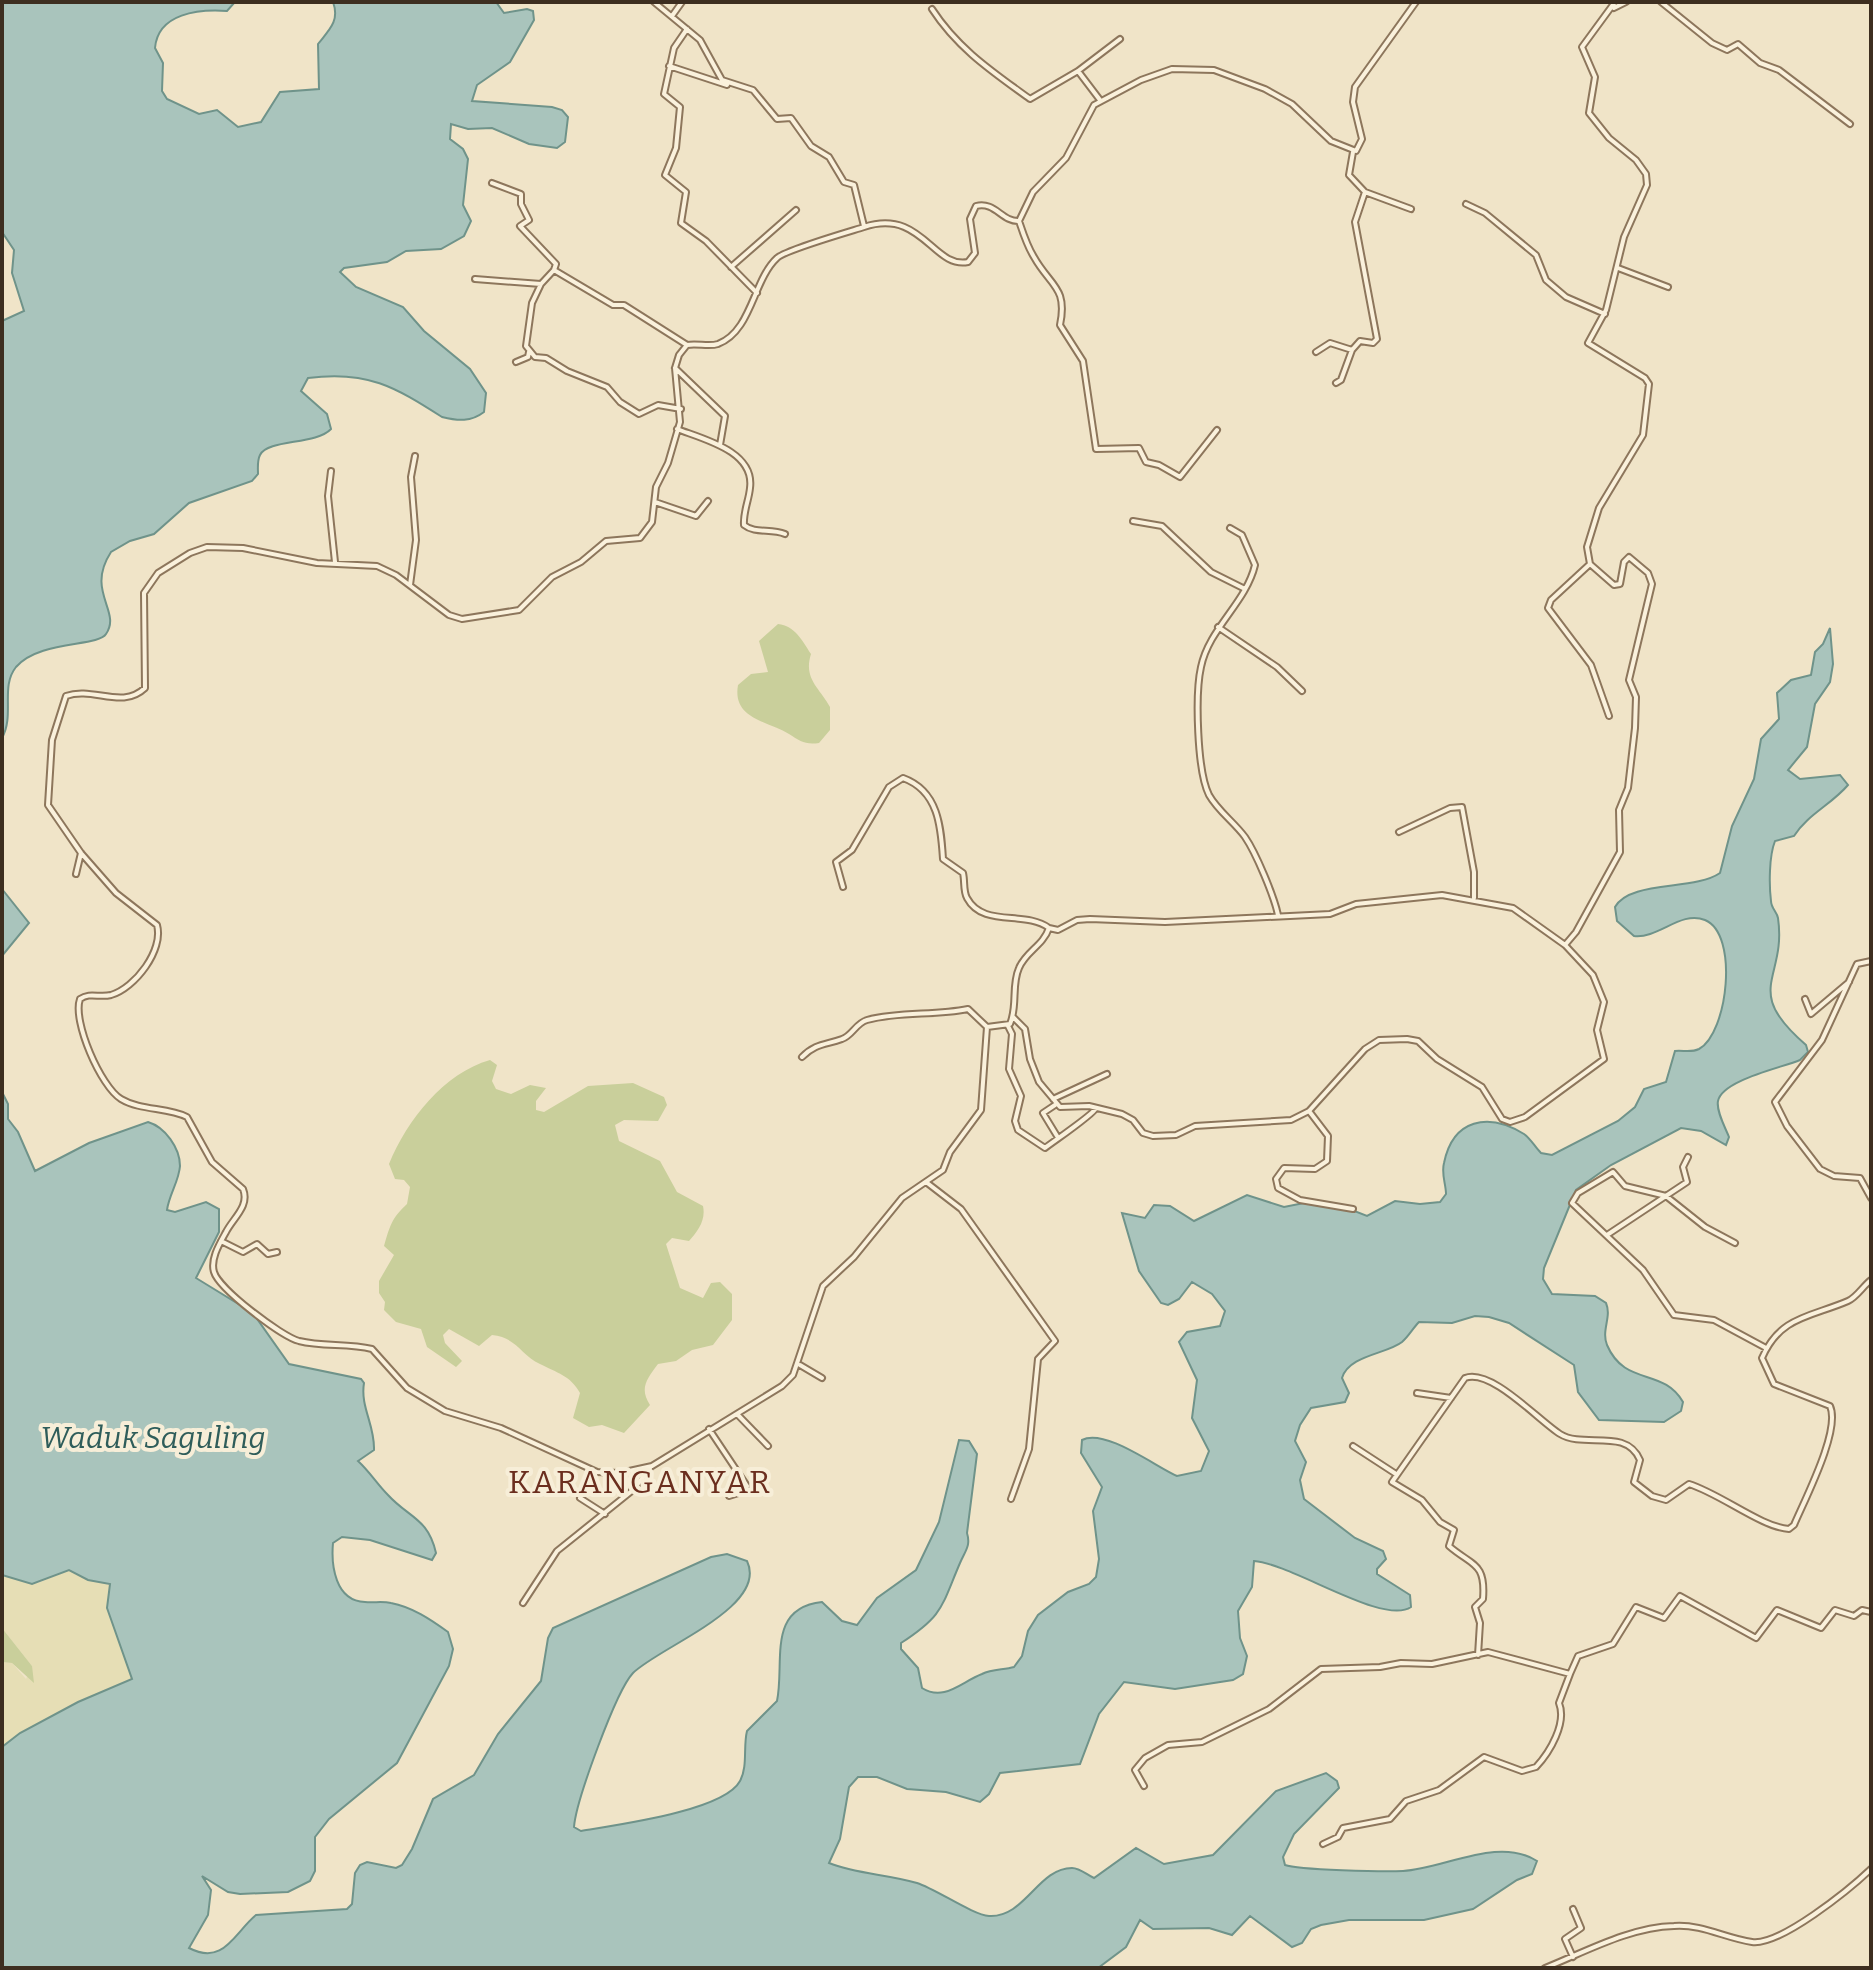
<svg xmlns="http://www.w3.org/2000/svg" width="1873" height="1970" font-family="Bitter,serif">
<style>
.farmland{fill:#e6deb5}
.green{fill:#c9cf9b}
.water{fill:#a9c4bc;stroke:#6f938a;stroke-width:2}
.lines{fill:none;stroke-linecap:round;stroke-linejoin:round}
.street-casing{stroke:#8d765c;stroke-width:8}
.street{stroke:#faf1dc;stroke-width:4}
.labels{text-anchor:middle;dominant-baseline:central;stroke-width:8;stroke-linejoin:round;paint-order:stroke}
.water-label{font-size:30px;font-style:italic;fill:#2f5d5a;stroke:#f7eed8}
.quarter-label{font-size:32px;letter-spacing:2px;fill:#6b2e1e;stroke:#f7eed8}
</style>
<rect width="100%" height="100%" fill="#f0e4c8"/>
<path class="farmland" d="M69,1570l43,16 -5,22 25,71 -112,54 -18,14v-85l10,1 14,16 6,-13 -30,-38v-53l36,8z"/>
<path class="green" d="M778,624c17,2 24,16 33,30 -8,25 9,34 19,53v23l-11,13c-14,2 -19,-2 -30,-9 -21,-13 -57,-15 -51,-49l13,-11 17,-2 -9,-31z
M490,1060l7,5 -5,16 4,8 15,5 19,-9 16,3 -10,13v9l8,2 44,-26 45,-3 31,14 3,8 -9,16 -34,-1 -9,5 4,16 41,20 17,31 26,14c3,14 -5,25 -14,35l-17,-3 -6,6 14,44 23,10 8,-15 9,-1 12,12v26l-19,25 -21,5 -16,11 -18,3c-11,15 -19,24 -8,41l-26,28 -22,-8 -13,2 -16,-9 7,-25c-10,-18 -23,-20 -40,-29 -19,-9 -24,-27 -48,-29l-13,11 -30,-17 -6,6 2,8 17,18 -6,6 -29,-20 -6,-18 -25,-7 -12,-12 1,-8 -6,-9v-12l15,-26 -10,-9c6,-20 7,-27 23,-42l3,-17 -6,-7 -9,-1 -6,-15c18,-44 55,-91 101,-104z
M2,1628l30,38 2,17 -22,-20 -10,-1z"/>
<path class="water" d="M2,2h233l-8,9c-28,-2 -69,2 -72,37l8,15 -1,28 5,8 32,15 18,-4 21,17 23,-5 19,-30 39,-3 -1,-45c11,-14 22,-23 15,-42h163l8,11 23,-4 6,2 1,9 -24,42 -33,23 -5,16 80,6 10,3 6,7 -3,25 -8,6 -28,-4 -37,-16 -24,1 -17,-5 -1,15 13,10 5,10 -5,46 8,16 -7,15 -23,13 -35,2 -19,11 -43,6 -4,4 16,15 47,20 21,24 46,38 16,24 -2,19c-13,10 -26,9 -42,5 -47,-30 -75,-47 -134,-39l-7,13 26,23 4,15c-15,16 -63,10 -71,26 -3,6 -2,13 -2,19l-6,7 -63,22 -35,31 -24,7 -19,11c-26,40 11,59 -5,82 -8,13 -67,6 -90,33 -16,20 -1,48 -14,71v-417l22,-10 -12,-38 2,-23 -12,-18z
M1830,628l3,36 -3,18 -15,22 -8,43 -19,23 12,9 40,-4 8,10c-16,19 -41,30 -54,51l-19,5c-6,15 -6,44 -4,60 0,7 6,11 7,17 9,62 -37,71 28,127l2,7 -8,8c-19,8 -78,20 -82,41 -2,10 7,26 11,36l-3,8 -25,-14 -20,-3 -70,37 -35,25 -32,78 -1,11 9,15 43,2 11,7c6,14 -5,27 1,42 18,42 56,22 76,57l-2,9 -17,11 -65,-2 -21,-28 -4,-27 -65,-42 -20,-6 -14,-1 -23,7 -33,-1c-6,6 -10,14 -17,20 -15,12 -53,13 -60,36l7,15 -4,9 -34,6 -11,17 -5,16 11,21 -6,18 4,19 51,39 28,13 3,8 -9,10v5l33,21 1,12c-28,19 -118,-43 -157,-46l-2,26 -14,24 2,27 7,18 -4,18 -10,6 -58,9 -51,-7 -25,32 -19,50 -80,9 -11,21 -9,8 -34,-10 -39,-3 -30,-12h-19l-9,10 -9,52 -11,24c27,11 58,11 88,20 19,6 56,32 72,33 36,2 49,-48 83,-48 8,0 15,7 22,10l42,-30 28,16 49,-9 63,-64 50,-18 11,8 2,7 -45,46 -11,23 2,8c13,5 100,7 118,6 41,-2 95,-35 134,-10l-5,13 -15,6 -44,29 -49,11h-75l-28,5 -10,4 -9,14 -10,4 -42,-31 -18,19 -23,-7 -56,1 -13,-9 -14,27 -28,21h-1096v-221l18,-14 58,-31 54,-23 -25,-71 3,-24 -22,-4 -19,-10 -37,14 -30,-9v-483l6,12v15l10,13 17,39 54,-28 59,-21c17,5 32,26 32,44 -1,15 -11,29 -13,44l8,2 31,-10 13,7v23l-23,46 57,35 36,51 72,15 3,4c-4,24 11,42 10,67l-16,11c12,11 19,23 30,34 21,23 40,23 48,58l-4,7 -62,-20 -28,-3 -9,6c-2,22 2,58 32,59 9,1 17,-1 26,1 21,4 39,16 57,29l5,17 -4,17 -52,97 -68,56 -14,18v34l-5,10 -22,11 -48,2 -12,-2 -26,-16 9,14 -3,25 -19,33c35,18 45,-15 67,-33l91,-6 5,-5 3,-31 5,-8 7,-3 29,6 6,-3 10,-16 21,-50 41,-24 24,-41 43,-53 7,-43 5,-10 158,-71 16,-3 20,7c22,46 -88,86 -114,112 -17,18 -57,128 -59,154l7,4c35,-6 143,-20 159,-50 8,-15 3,-34 7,-50l30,-30c8,-38 -11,-93 45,-99l20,19 15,4 20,-27 39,-28 23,-48 20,-82 10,1 8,13 -10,79c4,13 -2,18 -7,30 -19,44 -16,52 -59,80v6l17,19 4,20c22,14 39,-6 60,-14 10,-5 22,-4 32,-7l8,-11 6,-25 10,-16 30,-23 21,-8 7,-7 3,-18 -6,-48 9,-24 -21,-34 1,-13c23,-12 74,27 95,36l24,-5 8,-20 -17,-33 5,-38 -18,-38 8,-10 33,-6 5,-15 -13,-17 -20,-12 -13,17 -11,6 -7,-2 -22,-32 -17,-58 23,5 9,-13 16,1 24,15 53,-26 37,12 20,-4 35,2 28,11 28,-15 25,3 20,-2 6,-8c0,-10 -5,-20 -2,-31 9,-44 44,-51 80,-29 7,5 11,13 17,19l11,2 66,-34 17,-14 9,-18 22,-7 9,-31c8,-1 16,2 24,-2 29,-16 40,-115 6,-129 -24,-10 -47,19 -71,16l-17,-15 -2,-14c15,-27 79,-16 105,-34l12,-47 22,-47 7,-40 18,-20 -2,-26 14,-13 20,-5 4,-23 8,-8z
M2,889l27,34 -27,33z"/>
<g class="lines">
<g class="street-casing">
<path id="street" d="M654,2l46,38 22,40 31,10 24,29 14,-1 20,28 18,11 15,25 10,3 10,41
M1416,2l-61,85 -2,15 9,37 -6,12 -25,-10 -39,-37 -27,-15 -51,-19 -42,-1 -31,11 -47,25 -28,53 -33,34 -14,29c-17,1 -24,-20 -43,-15l-6,13 5,34 -7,9c-35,7 -46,-54 -104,-35 -16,5 -79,23 -87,31 -24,22 -25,73 -59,86 -9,3 -21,-1 -31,1l-8,10 -4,13 5,54 -12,41 -12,24 -4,35 -12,16 -34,3 -25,21 -29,15 -33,33 -57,9 -13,-4 -53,-40 -19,-9 -60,-3 -74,-15 -36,-1 -17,6 -32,20 -14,20 1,95c-23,22 -52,-2 -79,8l-14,44 -4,65 33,48 35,40 41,32c7,25 -22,63 -46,70 -12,3 -21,-3 -31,4 -8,22 21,88 41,100 20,12 46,8 66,18l25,45 31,27c7,17 -10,29 -17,43 -6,11 -16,27 -12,40 5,17 67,64 85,69 24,6 49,2 73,8l35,39 38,23 56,17 96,44 23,1 32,-7 130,-80 11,-11 30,-89 31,-29 48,-59 41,-28 7,-18 31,-42 6,-83 23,-3c8,-19 1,-38 9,-56 7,-17 24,-22 30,-40l9,2 19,-10 13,-1 75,3 165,-8 26,-10 86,-9 71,13 52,37 11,-13 44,-80 -1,-42 9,-22 7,-60 1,-31 -7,-17 23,-96 -4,-11 -19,-16 -5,5 -4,22 -6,1 -24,-21 -3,-17 12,-39 44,-73 6,-51 -4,-6 -57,-35 18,-33 18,-73 23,-52 -1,-11 -10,-14 -27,-22 -20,-25 6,-36 -13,-30 33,-45
M1661,2l51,41 15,7 11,-6 22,19 19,7 71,54
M1614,8l12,-6
M932,9c26,40 61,63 98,90l48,-28 42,-32
M672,16l10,-14
M687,29l-13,19 -10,46 16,13 -4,41 -11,27 21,17 -5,31 25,18 51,52
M669,66l58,19
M1078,71l22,29
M492,183l29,11v10l8,16 -9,6 36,38 -2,6 59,35h11l63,40
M1365,192l46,17
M1466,204l19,9 51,42 10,25 20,17 39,17
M1019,221c4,12 8,25 15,36 16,29 34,30 26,68l23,36 13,88 43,-1 7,14 13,3 21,12 37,-47
M731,267l65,-57
M1618,268l50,19
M475,279l66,5 13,-14
M541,284l-9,19 -6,43 9,11 11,1 21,13 40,16 13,15 19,12 19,-9 23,4
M1316,352l14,-9 22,7 8,-9 13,2 4,-4 -22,-117 10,-30 -16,-17 4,-23
M516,362l12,-5 1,-5
M675,368l50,48 -5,29
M1336,383l5,-3 11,-30
M677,429c26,10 78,22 73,59 -1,12 -7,24 -6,37 11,9 27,3 41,9
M331,471l-3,25 7,66
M655,502l41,14 12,-15
M1133,521l29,5 49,46 34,17
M1230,528l12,7 13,30c-9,38 -46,63 -54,102 -6,27 -4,104 8,128 9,16 25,27 36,42 11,16 29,59 33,78
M1590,564l-39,36 -3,8 43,57 18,51
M410,585l6,-45 -5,-63 4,-21
M1218,627l59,40 25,24
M1399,832l51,-24 12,-1 12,65v26
M76,874l5,-21
M843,887l-7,-25 16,-12 37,-63 14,-9c36,13 38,50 40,81l20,14c2,8 0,18 4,25 16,30 58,12 82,30
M1871,961l-14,3 -35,76 -47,62 12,24 33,43 14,7 26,2 11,20
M1805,999l6,15 38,-32
M1013,1017l12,12 5,30 9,23 21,25 29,-1 33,8 11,6 10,13 10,3 23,-1 19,-9 96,-6 18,-9 56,-62 14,-9 28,-1 11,2 19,18 45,28 20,32 8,3 15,-5 79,-58 -7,-29 7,-28 -11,-27 -28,-30
M1008,1026l4,8 -3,35 12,27 -6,25 3,9 27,18c9,-7 49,-34 51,-40
M802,1057c14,-14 24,-12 40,-18 10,-3 14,-16 25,-19 34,-9 67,-4 101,-11l19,18
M1053,1099l54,-25
M1055,1105l-12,8 14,23
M1309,1111l19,25 -1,25 -12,8 -31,-1 -8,11 2,9 22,12 53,9
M926,1182l35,27 94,132 -17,18 -9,90 -18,50
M1607,1235l80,-53 -4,-15 5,-10
M221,1241l22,11 14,-8 11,10 9,-2
M1735,1243l-30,-16 -39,-31 -41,-10 -12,-14 -35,21 -6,10 71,67 31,45 40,5 52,28
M800,1365l22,13
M1417,1393l34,5
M737,1414l31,32
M709,1429l38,57 -2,5 -16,5
M1353,1446l43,28
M580,1498l25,16
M523,1603l34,-52 76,-61 17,-22
M1478,1655l2,-32 -5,-16 8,-8c3,-37 -11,-33 -34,-53l5,-16 -14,-8 -18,-22 -30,-18 73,-104c26,-10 73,42 95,56 24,15 66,-7 80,26l-6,22 18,14 14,4 23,-16c32,10 72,43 100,45l5,-4c11,-26 47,-95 36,-119l-56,-22 -12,-26c18,-42 49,-41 86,-57 9,-4 15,-15 23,-21
M1144,1786l-9,-16 10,-12 23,-13 34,-3 67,-33 52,-40 59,-2 21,-4 31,1 56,-12 82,22 8,-18 35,-12 23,-37 28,11 16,-22 76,42 21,-28 44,18 14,-18 19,6 8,-6 9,2
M1323,1844l15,-7 5,-9 47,-9 16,-18 33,-11 45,-33 38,14 14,-4c14,-15 31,-44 23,-64l11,-29
M1573,1957l-8,-18 16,-11 -8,-19
M1545,1968c40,-16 85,-41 129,-42 28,-2 51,12 78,16 28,4 98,-53 119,-73"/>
</g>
<use href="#street" class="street"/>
</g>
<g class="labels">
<g class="water-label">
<text x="153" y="1438">Waduk Saguling</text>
</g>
<g class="quarter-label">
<text x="640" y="1482">KARANGANYAR</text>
</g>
</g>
<rect width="1873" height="1970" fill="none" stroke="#3d2e20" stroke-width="8"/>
</svg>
